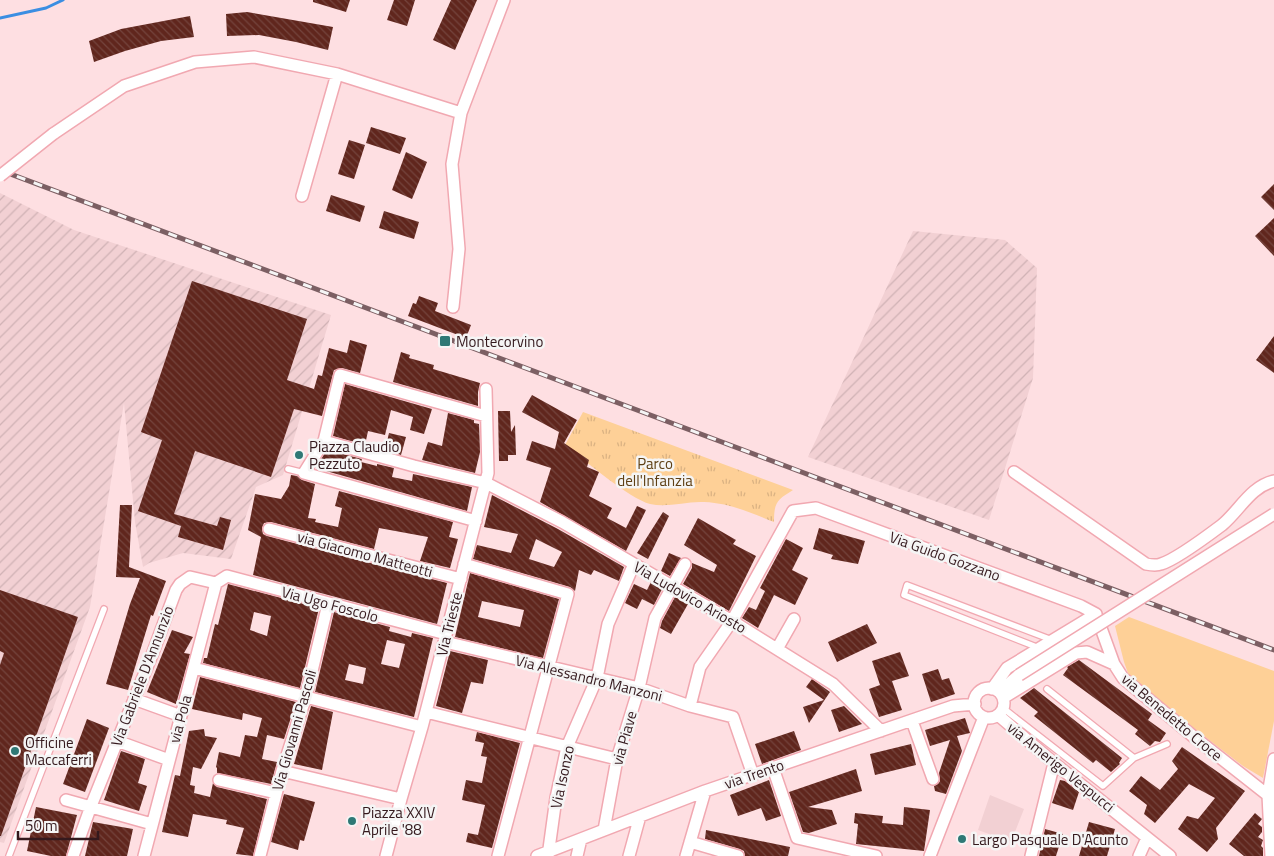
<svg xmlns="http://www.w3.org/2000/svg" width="1274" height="856" font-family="'Titillium Web',sans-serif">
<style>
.built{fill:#f2d0d3}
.industrial{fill:url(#industrial-furrows)}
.grass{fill:#fed097}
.park{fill:url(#park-tufts)}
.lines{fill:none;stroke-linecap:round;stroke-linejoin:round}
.stream{stroke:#3b8ee2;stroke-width:3}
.building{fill:url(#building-back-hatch);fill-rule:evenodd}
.service-casing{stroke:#f1a8b1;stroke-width:8}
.minor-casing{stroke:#f1a8b1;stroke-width:14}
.service{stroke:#fff;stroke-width:5.5}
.minor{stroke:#fff;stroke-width:11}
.rail-casing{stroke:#7c5f63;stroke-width:5}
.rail{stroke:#f5f5f5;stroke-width:3;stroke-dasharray:9;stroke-linecap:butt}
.minor-bridge-casing{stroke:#f1a8b1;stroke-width:14;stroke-linecap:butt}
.minor-bridge{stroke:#fff;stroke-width:11}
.poi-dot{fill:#2f7875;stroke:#f5f5f5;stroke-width:2}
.labels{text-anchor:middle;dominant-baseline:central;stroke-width:5;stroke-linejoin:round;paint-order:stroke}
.poi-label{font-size:15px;fill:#34191d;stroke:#f5f5f5;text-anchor:start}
.park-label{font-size:15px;fill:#5f4015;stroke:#f5f5f5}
.street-label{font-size:15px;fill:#34191d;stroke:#f5f5f5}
</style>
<defs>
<pattern id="industrial-furrows" width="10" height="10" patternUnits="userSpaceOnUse" patternTransform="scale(1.25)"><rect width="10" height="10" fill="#f2d0d3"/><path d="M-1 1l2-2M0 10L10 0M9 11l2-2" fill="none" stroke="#d0b2b5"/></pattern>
<pattern id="park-tufts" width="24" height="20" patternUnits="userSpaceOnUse" patternTransform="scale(1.25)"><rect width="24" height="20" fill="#fed097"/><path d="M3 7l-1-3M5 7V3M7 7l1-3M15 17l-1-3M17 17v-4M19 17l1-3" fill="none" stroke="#dab282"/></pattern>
<pattern id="building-back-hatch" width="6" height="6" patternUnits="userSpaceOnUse" patternTransform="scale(1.25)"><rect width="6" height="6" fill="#60261d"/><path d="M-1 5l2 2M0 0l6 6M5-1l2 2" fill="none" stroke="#74443d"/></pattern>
</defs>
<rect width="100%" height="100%" fill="#fedfe2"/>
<path class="built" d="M990,795l34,14 -13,33 -33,-12z"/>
<path class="industrial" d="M0,193l74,37 257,85 -48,160 -27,12 -25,72 -48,-6 -34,10 -6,4 -8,-45 -11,-119 -34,204 -86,236 -4,-1z
M913,231l92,9 32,28 -4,110 -44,142 -181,-63z"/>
<path class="grass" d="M1129,617l145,54v50l-11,57 -20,-12 -98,-75 -16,-15 -5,-14 -9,-36z"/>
<path class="park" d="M583,412l210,78c-16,10 -19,12 -19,32 -23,-9 -44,-19 -70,-20 -18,-1 -36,6 -54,2 -20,-5 -67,-45 -85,-59z"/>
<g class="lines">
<path class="stream" d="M0,18l46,-10 17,-8"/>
</g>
<path class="building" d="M313,0h37l-4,12 -33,-10z
M394,0h21l-8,26 -20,-6z
M451,0h26l-22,50 -22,-10z
M247,12l86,15 -5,23 -32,-8 -37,-7 -32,1 -1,-22z
M190,16l4,21 -33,4 -36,10 -31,11 -5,-21 32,-12z
M371,127l35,11 -6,16 -34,-11z
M349,140l16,5 -11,34 -16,-5z
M406,152l21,10 -15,37 -20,-9z
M1274,184v26l-13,-13z
M331,195l34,11 -5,16 -34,-11z
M384,211l35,11 -5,17 -35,-11z
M1274,218v38l-19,-20z
M192,281l115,38 -20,61 27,9 4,-14 4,1 7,-28 18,5 3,-13 17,5 -7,28 -18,-5 -8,2 -12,46 -28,-7 -23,68 -76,-26 -21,63 43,12 3,-9 11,3 -8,30 -45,-13 3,-11 -43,-15 24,-71 -21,-8z
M419,296l19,7 -3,8 36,14 -5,13 -58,-22 5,-13 3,1z
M1274,336v37l-18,-13z
M401,352l9,3 -1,3 25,7 -1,4 47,14 -2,9v14l-85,-24z
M345,384l87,25 -8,25 -14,-4 3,-13 -22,-7 -6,25 -17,-4 -3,14 -32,-9z
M532,395l45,25 -13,23 25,17 -2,7 12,5 -10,24 23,12 -5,10 19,10 11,-22 9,4 -20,41 -86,-49 11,-34 -25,-8 6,-19 23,8 4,-17 -37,-20z
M498,411h12l1,21 4,-7 1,30h-8v6h-9z
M448,413l26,7v3l5,1 1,28 -5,21 -53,-13 6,-18 14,4z
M389,433l17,4 -5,18 -16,-5z
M327,450l35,9 -1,3 16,4v-2l17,4 -2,9 20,4 1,-7 59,13 -5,24 -148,-42 2,-10z
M291,475l6,1 5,4 13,4 -7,34 8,1 -1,3 23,5 4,-19 -7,-2 4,-15 114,31 -4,15 9,2 -8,29 -30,-7 8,-24 -49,-9 -5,21 -103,-27 -7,1 -2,5 1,6 4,2 180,47 -10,41 -184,-49 8,-38 -13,-7 7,-36 26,5 8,-13z
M492,495l66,34 66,38 -5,14 -25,-11 -3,5 -12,-5 -4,21 -5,-4 -97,-28 4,-14 34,8 7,-19 -34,-7zM536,539l26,13 -8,15 -25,-8z
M120,505h12l-3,62 37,14 -13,35 -2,-1 -23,75 -22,-6 24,-80 10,-26 -24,-1z
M663,512l6,4 -21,43 -11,-6z
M698,518l38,22 -3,4 23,12 -27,55 -46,-27 9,-16v-5l22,9 3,-7 -33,-20z
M819,528l46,13 -7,23 -27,-5 2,-4 -20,-6z
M786,539l17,9 -11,22 16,8 -13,27 -21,-10 -16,33 -16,-10 7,-11 7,3 9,-19 -5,-3z
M669,553l12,5 -11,18 -9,-5z
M470,573l89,26 -16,59 -88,-21zM482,601l42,9 -4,17 -42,-10z
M651,582l11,7 -8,16 -12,-6 -5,10 -12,-6 9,-19 13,6z
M228,584l91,24 -19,80 -97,-25 1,-5h3l8,-34 3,1zM254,612l17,4 -4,20 -17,-6z
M0,590l78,27 -77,219h-1v-171l4,-12 -4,-2z
M675,597l13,7 -17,30 -11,-6 2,-7z
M334,612l56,15 -1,4 22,6 1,-4 21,5 -19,79 -99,-25zM387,640l18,4 -6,24 -18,-4zM349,664l17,4 -3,16 -18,-4z
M867,624l10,19 -40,19 -9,-20z
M172,630l21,7 -9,16 6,1 -14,50 -29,-12z
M450,651l38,9 -5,24 -12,-2 -9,31 -26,-7z
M900,652l9,24 -17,5 10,29 -23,7 -10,-28 11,-4 -8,-24z
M1079,660l73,54 -4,6 18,13 -6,9 -5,-1 -5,5 -15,-12 3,-4 -75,-55 5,-7 -1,-1z
M938,669l4,11 7,-2 6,16 -24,8 -9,-28z
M200,677l96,25 -12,37 -17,-4 -5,24 15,3 -6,22 -54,-11v-5l-1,-1 3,-15 21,5 5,-22 12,2 5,-19 -19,-5 -1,7 -50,-11z
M812,679l18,13 -21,31 -6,-16 21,-7 -18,-13z
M1034,688l88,70 -3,5 1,1 -9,8 -15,-12 -3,3 -59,-47 4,-4 -18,-14z
M311,706l22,6 -11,58 -28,-6z
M844,706l18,18 -23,8 -8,-22z
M965,718l5,15 -13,3 5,15 -16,43 -11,-3 -1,-5 4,-2 2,-3 -1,-8 11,-33 -20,6 -5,-16z
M87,719l22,9 -24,64 -22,-8z
M204,729l1,7 12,2 -16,31 -8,-2 -3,18 5,1 -1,7 16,4 3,-14 4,4 50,12 -14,57 -17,-2 8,-26 -18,-4 1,-4 -34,-6 -5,23 -26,-5 13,-57 5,1 9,-45z
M794,731l7,19 -39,14 -7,-20z
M477,732l43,11 -28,105 -26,-6 2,-9 10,2 7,-30 -23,-5 4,-20 16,3 5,-26 -6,-1 3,-13 -9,-2z
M911,744l5,21 -41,10 -5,-21z
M1182,747l63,44 -29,37 2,11 -11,13 -29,-23 9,-13 11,3 17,-21 -26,-14 -34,39 -11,-9 3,-9 -18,-14 12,-15 19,14 18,-21 -6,-8z
M121,751l24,8 -7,24 9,3 -8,25 -35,-11z
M856,769l6,22 -54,16 24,3 5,14 -28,9 -6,-1 -14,-40z
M769,780l12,36 -15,5 -5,-13 -23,8 -8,-21z
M1060,780l5,1 14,11 -6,18 -21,-7z
M284,794l31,8 -11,39 -4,-1 -2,10 -27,-8z
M36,807l41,8 -11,41h-15l-24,-5z
M904,807l26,3 -6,41 -68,-7 2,-20 -4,-1 1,-10 28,3 -1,7 21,2z
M1255,813l7,6 -4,5 4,3v5l-4,5 5,3 -2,6 2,2v8h-19l-15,-12z
M93,822l40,7 -6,27h-42z
M1089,822l26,7 -8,27h-28z
M1045,829l18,5 -7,22h-17z
M706,830l84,17 -2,9h-43l-1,-5 -4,-2 -35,-10z"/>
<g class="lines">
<g class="service-casing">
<path id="service" d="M288,469l16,4
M1039,648l-135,-53 3,-10 145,55
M1047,689l87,69
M1003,708l100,78 31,-28 33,-14
M9,856l95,-247"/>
</g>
<g class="minor-casing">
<path id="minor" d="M53,134l71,-48 71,-24 59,-5 83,17 124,39
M302,196l35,-122
M453,307l6,-58 -7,-85 9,-51 43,-113
M324,441l90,25 72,17 76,39 170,99 101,63 48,47
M1014,472l132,92c5,1 10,2 15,0 14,-4 49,-30 61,-39 18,-15 28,-38 52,-44
M476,521l-172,-48 20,-32 16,-66 146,41
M269,529l192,50
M464,564l104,30 -70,262
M216,583l11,-7 219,58
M1097,617l17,47 9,14 71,59 80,63
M445,642l194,46 51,18 43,11 20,58
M777,649l17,-30
M194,668l228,59
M974 703a15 15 0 1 1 30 0a15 15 0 1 1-30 0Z
M992,689l15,-21 89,-54
M999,692l20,-17
M1003,698l73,-45 11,-1 27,12
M134,699l47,17
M690,706l10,-39 32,-46 61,-110 23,-3 265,98 15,8
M426,712l191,47
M998,715l56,48 116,93
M912,721l21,58
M117,741l52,19
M773,768l24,70 79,18
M282,771l119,28
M219,780l57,13
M66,800l86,24
M604,830l13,-71 22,-71 16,-70 30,-54
M690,842l48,14
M73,856l18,-50 61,-151 24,-65 4,-6 10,-7 26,6
M144,856l72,-273
M260,856l22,-85 24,-75 22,-92
M386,856l15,-57 21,-72 66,-254 -2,-84
M537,856l168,-65 248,-85 22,-2
M548,856l8,-58 11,-51 30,-69 11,-54 26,-60
M577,856l4,-17
M629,856l11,-40
M686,856l19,-65
M930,856l54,-139
M1031,856l23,-93
M1139,856l8,-18
M1271,856l-3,-61 6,-36"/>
</g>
<use href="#service" class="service"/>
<use href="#minor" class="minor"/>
<g class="rail-casing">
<path id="rail" d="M0,170l1274,480"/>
</g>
<use href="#rail" class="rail"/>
<g class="minor-bridge-casing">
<path id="minor-bridge" d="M0,176l53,-42
M1019,675l255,-161"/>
</g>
<use href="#minor-bridge" class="minor-bridge"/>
</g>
<g class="poi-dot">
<rect x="439" y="335" width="12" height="12" rx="2.5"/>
<circle cx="299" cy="455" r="5"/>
<circle cx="15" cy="751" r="5"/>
<circle cx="352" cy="821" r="5"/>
<circle cx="962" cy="839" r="5"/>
</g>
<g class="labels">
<g class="poi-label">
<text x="456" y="341">Montecorvino</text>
<text x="309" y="446">Piazza Claudio<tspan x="309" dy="17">Pezzuto</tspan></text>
<text x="25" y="742">Officine<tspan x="25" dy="17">Maccaferri</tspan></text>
<text x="362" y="812">Piazza XXIV<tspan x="362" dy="17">Aprile '88</tspan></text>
<text x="972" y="839">Largo Pasquale D'Acunto</text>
</g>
<g class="park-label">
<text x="655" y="463">Parco<tspan x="655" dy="17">dell'Infanzia</tspan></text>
</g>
<g class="street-label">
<text transform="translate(365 554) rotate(15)">via Giacomo Matteotti</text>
<text transform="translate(945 556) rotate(20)">Via Guido Gozzano</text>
<text transform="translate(690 597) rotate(30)">Via Ludovico Ariosto</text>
<text transform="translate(330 604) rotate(15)">Via Ugo Foscolo</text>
<text transform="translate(449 624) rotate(-76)">Via Trieste</text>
<text transform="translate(142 676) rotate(-69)">Via Gabriele D'Annunzio</text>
<text transform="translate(589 678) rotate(14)">Via Alessandro Manzoni</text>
<text transform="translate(1172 717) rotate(40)">via Benedetto Croce</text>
<text transform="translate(180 719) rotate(-75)">via Pola</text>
<text transform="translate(294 730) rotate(-74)">Via Giovanni Pascoli</text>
<text transform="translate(624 738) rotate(-74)">via Piave</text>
<text transform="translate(1061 767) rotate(39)">via Amerigo Vespucci</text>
<text transform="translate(754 774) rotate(-19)">via Trento</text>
<text transform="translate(562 777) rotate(-78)">Via Isonzo</text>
</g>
</g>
<path d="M18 831v8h80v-8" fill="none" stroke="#34191d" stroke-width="2.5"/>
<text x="25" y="831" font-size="15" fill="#34191d" stroke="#f5f5f5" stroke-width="4" paint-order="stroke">50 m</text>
</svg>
